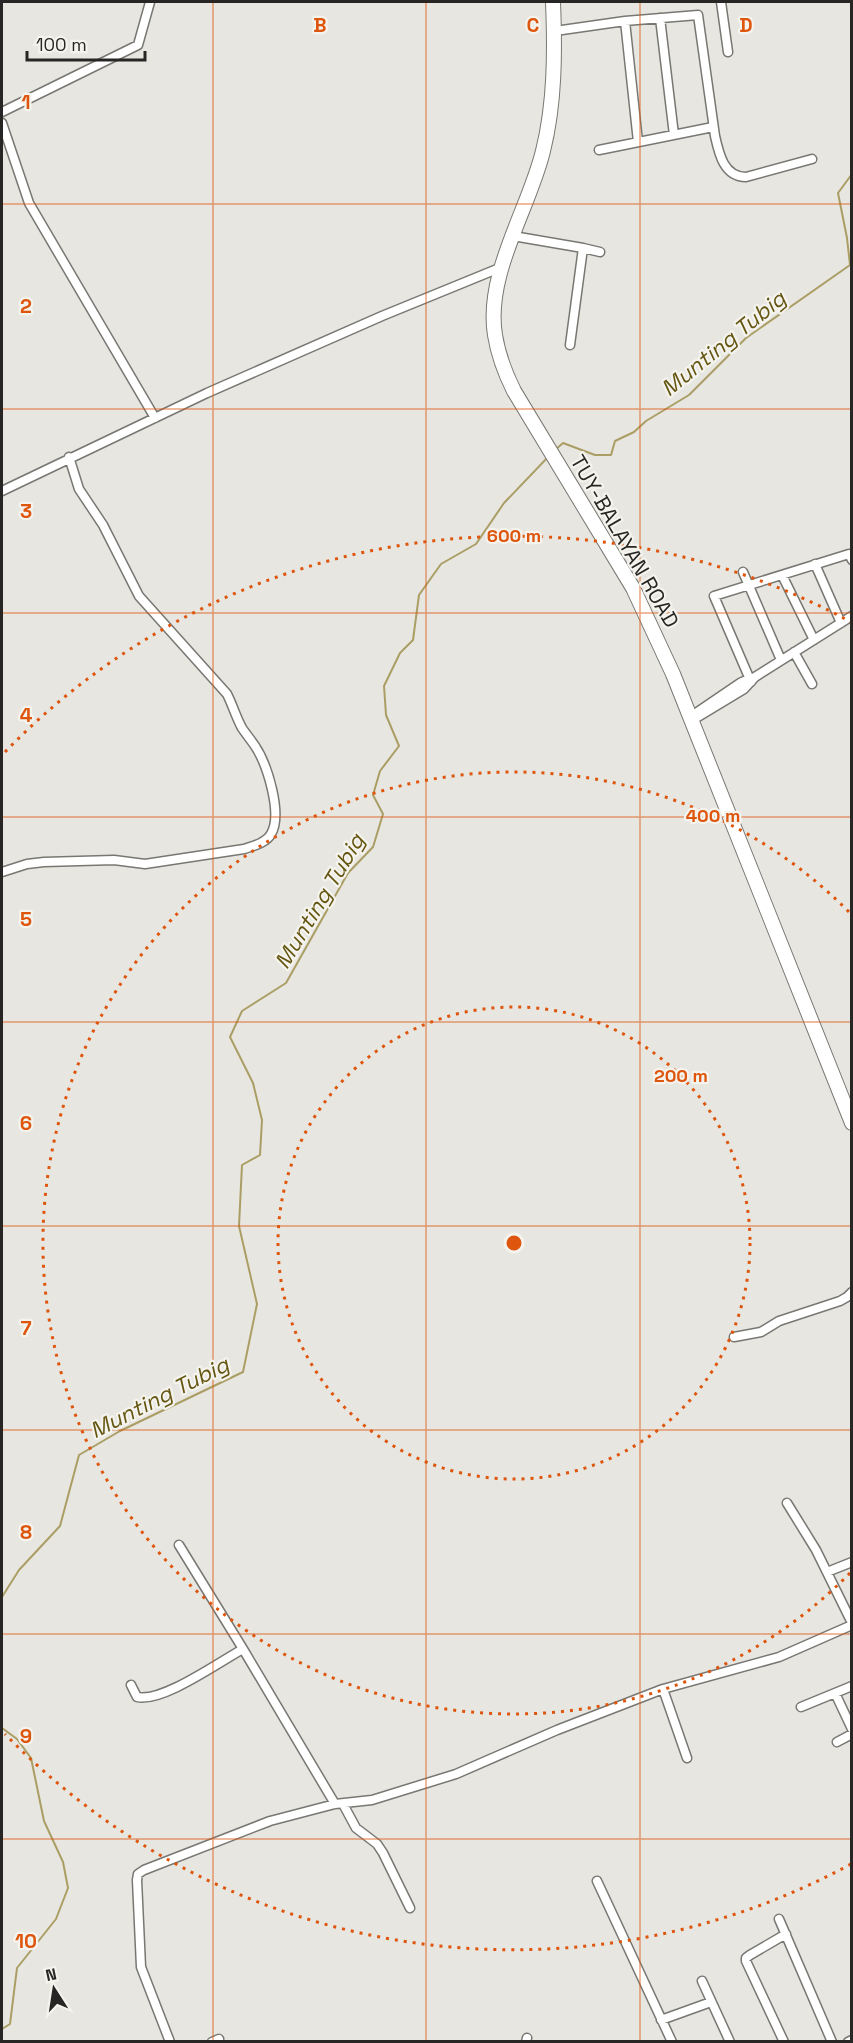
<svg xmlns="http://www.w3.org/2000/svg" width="853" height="2043" font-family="'Space Grotesk',sans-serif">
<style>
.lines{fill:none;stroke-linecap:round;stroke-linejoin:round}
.stream{stroke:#ab9e65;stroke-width:2}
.minor-casing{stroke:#797772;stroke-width:11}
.primary-casing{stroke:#797772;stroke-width:16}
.minor{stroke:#fff;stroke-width:8}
.primary{stroke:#fff;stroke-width:14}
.grid{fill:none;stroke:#de560d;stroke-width:1.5;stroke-opacity:0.55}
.ring{fill:none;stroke:#de560d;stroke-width:3;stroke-dasharray:3 6}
.labels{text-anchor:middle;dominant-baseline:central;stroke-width:4.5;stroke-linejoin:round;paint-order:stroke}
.street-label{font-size:21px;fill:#272624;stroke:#f4f3ed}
.water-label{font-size:22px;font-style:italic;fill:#645510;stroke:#f4f3ed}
.grid-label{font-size:20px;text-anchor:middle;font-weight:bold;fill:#de560d;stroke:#f4f3ed;stroke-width:4.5;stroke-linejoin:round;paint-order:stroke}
.centre{fill:#de560d;stroke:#f4f3ed;stroke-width:3}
.ring-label{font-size:18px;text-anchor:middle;font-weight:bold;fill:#de560d;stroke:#f4f3ed;stroke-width:4.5;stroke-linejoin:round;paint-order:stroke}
</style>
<rect width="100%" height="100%" fill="#e7e6e0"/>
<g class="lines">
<path class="stream" d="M555,450l8,-7 32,12h16l4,-14 19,-9 12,-11 43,-26 57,-57 104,-73 -3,-27 -9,-45 14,-19
M2,1597l17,-27 41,-44 19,-71 41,-24 123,-59 14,-68 -18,-78 3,-61 18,-10 2,-35 -9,-37 -23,-46 12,-26 44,-28 62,-110 25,-26 10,-33 -10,-19 7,-24 19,-25 -13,-31 -2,-29 16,-33 13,-13 6,-45 22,-31 35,-20 28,-41 45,-47
M2,1728l15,11 14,19 13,63 19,41 5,26 -12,31 -39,49 -7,56 -8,5"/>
<g class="minor-casing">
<path id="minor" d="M721,2l7,50
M660,18l14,117
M625,21l13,121
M555,31l70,-10 73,-6 17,121c4,18 9,41 31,41l66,-18
M2,112l136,-67 12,-43
M2,123l27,80 126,215
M599,150l114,-23
M513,236l70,12 -13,97
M583,248l17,4
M2,491l205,-98 175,-77 120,-49
M815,564l26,59
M743,572l38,88
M782,575l32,65
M794,652l18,32
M751,682l-37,-86 135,-42 3,6
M690,717l50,-34 11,-5
M691,721l53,-32 11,-12 97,-61
M2,872l25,-8 17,-2 70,-2 31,4 99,-15c9,-3 22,-6 27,-15 12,-20 -4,-70 -16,-88 -4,-6 -9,-12 -13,-18 -6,-11 -9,-22 -15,-34l-88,-98 -36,-71 -24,-36 -10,-32
M734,1337l27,-5 18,-11 61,-20 7,-4 5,-5
M787,1503l29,47 36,73
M179,1545l64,104 92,155
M827,1572l25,-10
M131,1685l6,12c25,6 82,-35 106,-48
M663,1689l24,69
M835,1693l17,36
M801,1707l51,-21
M837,1742l15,-8
M343,1804l13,24 21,16 6,9 27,55
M597,1881l75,161
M779,1919l53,123
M702,1981l28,61
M661,2020l50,-18
M170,2042l-29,-75 -4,-87 1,-6 6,-4 126,-49 65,-17 37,-4 84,-26 101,-44 106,-41 116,-32 73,-32
M212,2042l7,-3
M526,2042l1,-4
M784,2042l-38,-81v-3l4,-3 36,-21
M848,2042l4,-2"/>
</g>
<g class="primary-casing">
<path id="primary" d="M553,2c2,49 2,101 -10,149 -14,58 -58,123 -48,184 3,19 10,38 19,56l119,197 40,86 179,449"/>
</g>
<use href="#minor" class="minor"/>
<use href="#primary" class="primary"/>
</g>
<path class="grid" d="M213,2v2040M426,2v2040M640,2v2040M2,204h850M2,409h850M2,613h850M2,817h850M2,1022h850M2,1226h850M2,1430h850M2,1634h850M2,1839h850"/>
<g class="ring">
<circle cx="514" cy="1243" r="236"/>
<path d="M850 1573A471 471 0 1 1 850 913"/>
<path d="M851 1864A707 707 0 0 1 5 1734M5 752A707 707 0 0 1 851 622"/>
</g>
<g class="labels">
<g class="street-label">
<text transform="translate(625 541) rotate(60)">TUY-BALAYAN ROAD</text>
</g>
<g class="water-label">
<text transform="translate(723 343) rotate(-39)">Munting Tubig</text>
<text transform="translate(319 901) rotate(-59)">Munting Tubig</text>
<text transform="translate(159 1397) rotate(-27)">Munting Tubig</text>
</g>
</g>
<g class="grid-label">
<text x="320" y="32">B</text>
<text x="533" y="32">C</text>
<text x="746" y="32">D</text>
<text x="26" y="109">1</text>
<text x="26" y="313">2</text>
<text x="26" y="518">3</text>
<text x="26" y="722">4</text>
<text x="26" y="926">5</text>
<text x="26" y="1130">6</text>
<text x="26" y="1335">7</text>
<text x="26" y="1539">8</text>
<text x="26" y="1743">9</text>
<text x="26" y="1948">10</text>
</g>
<circle cx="514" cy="1243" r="9" class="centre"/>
<g class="ring-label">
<text x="514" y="542">600 m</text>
<text x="713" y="822">400 m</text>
<text x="681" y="1082">200 m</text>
</g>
<rect width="853" height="2043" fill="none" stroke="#272624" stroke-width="6"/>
<g transform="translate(54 1989) rotate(348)" stroke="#f4f3ed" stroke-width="4.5" paint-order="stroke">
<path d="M0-4.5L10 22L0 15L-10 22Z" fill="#272624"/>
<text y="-9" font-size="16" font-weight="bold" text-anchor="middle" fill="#272624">N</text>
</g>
<path d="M27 51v9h118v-9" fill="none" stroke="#272624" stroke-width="3"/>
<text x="36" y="51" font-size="18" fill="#272624" stroke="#f4f3ed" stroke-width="4.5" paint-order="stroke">100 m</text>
</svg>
